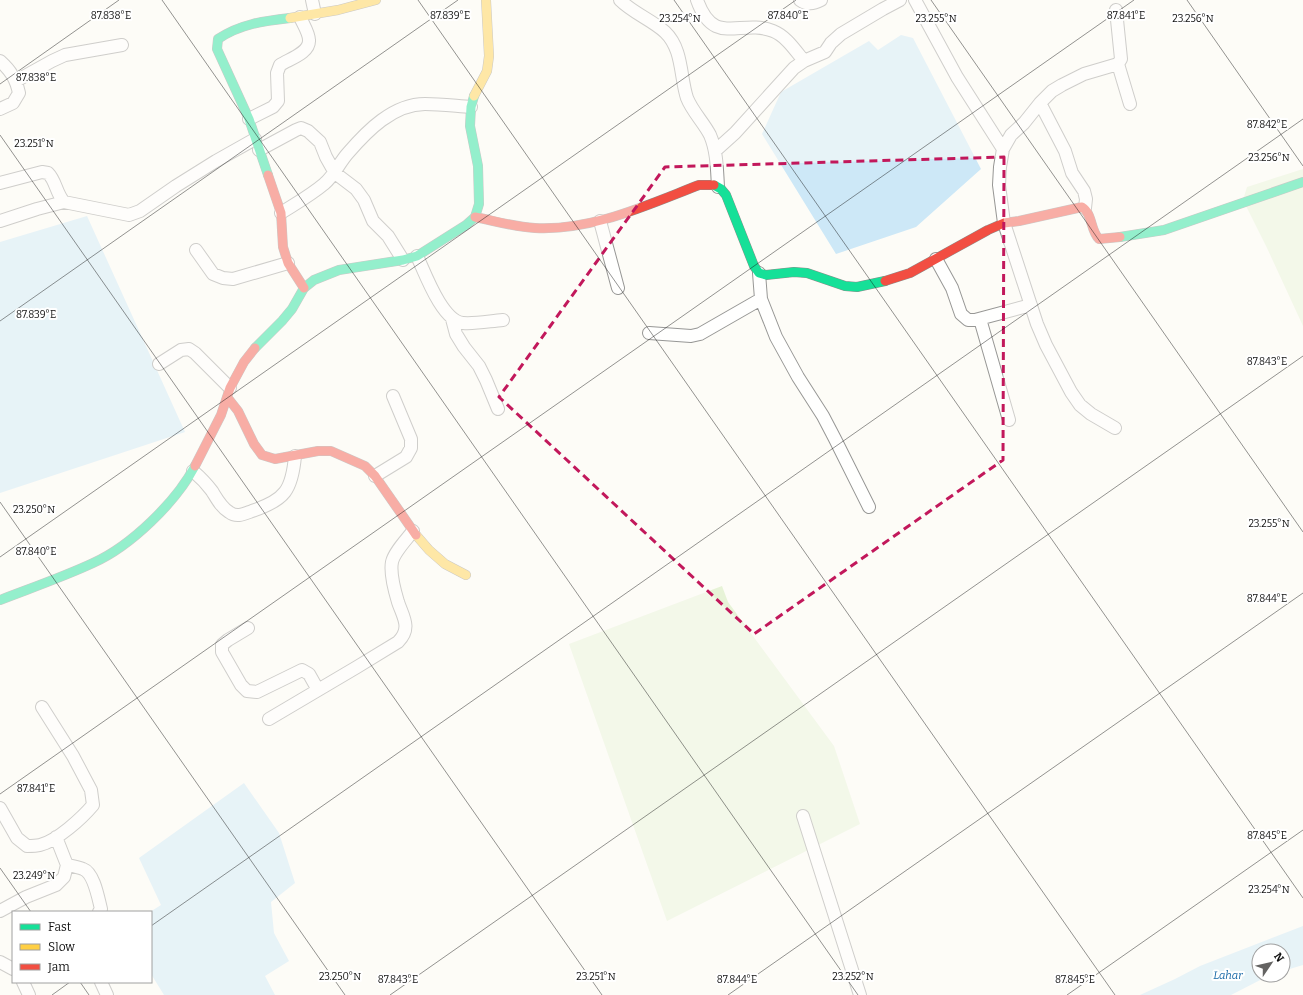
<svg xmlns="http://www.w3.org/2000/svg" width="1303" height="995" font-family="Bitter,serif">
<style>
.green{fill:#e7f3d7}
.water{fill:#cde8f7}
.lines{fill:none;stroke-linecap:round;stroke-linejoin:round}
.street-casing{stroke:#979795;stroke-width:14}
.fast-casing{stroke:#8e8d8b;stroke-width:10}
.slow-casing{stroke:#8e8d8b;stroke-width:10}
.jam-casing{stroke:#8e8d8b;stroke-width:10}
.street{stroke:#fffffe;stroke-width:12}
.fast{stroke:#16e098;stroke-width:9}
.slow{stroke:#ffcf43;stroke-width:9}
.jam{stroke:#f24e42;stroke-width:9}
.marked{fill:none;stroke:#c2185b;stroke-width:3;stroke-dasharray:8 5;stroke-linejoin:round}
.ticks{fill:none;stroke:#111;stroke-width:1;stroke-opacity:0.45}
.labels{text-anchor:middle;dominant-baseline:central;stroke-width:4;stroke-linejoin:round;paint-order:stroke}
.water-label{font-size:11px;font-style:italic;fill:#1768a6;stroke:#fff}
.ticks-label{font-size:10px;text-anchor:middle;fill:#111;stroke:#fff;stroke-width:4;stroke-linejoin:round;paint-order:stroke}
</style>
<rect width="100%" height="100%" fill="#fdfcf7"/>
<path class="green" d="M1303,169v157l-36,-78 -24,-48 4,-13z
M722,586l6,16 106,144 26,78 -193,97 -98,-277z"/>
<path class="water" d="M901,35l12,3 68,131 -65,58 -80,27 -74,-120 19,-42 88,-51 9,9z
M87,216l98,216 -185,61v-251z
M244,783l35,50 16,50 -24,19 3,31 15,28 -24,15 10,19h-111l-13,-21 -1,-62 11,-7 -22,-47z
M1303,926v39l-20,6v-20h-24v24h11l-39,20h-91l35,-16 25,-13z"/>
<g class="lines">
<g class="street-casing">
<path id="street" d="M312,0l3,14
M620,0c13,13 32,20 45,32 18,17 15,45 22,66 5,13 17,25 23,37 7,16 7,35 8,52
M697,0c17,48 43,18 76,31 13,5 22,19 31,30
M800,0c7,5 13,4 21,0
M915,0l42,77 46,72
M0,61c11,10 16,18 19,32l-6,10 -13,6
M1118,64l12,40
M16,81l36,-20 13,-6 57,-10
M1040,103l25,48 7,22 12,18 2,8 -1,9
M249,119l24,-12 5,-6 -1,-28 3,-8c9,-6 30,-12 29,-25 0,-7 -6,-16 -9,-23
M259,150l37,-20 5,-2 7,3 12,11 6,15 9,16 21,16 8,11 9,21 15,15 15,24
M715,151l20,-18 59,-65 10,-7 21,-9 6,-9 10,-9 42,-25 17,-9
M0,183l42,-11 6,1c8,8 8,20 16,29l65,13 11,-4 36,-25 40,-25 39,-22
M281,213c14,-9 30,-18 43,-29 10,-8 15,-21 24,-31 19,-22 45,-49 77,-49 15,0 31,2 46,3
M0,221l37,-12 27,-7
M600,221l18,67
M196,250l17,24 10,4 10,1 55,-16
M417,256c8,17 25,65 46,67 13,1 27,-2 40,-3
M936,259l16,29 9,26 7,6h7l56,-15
M759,273l2,26 15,38 22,40 25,39 12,23 34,68
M452,319l4,15 8,13 15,19 7,14 12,29
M980,319l29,101
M649,333l42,3 9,-2 61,-35
M159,364l22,-14 8,-1 6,4 35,35
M1115,428l-24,-14 -11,-9 -9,-13 -25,-47 -9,-21 -33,-101 -5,-38 1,-18 3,-18 8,-14 13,-12 16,-20 12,-12 10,-6 22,-11 34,-10 3,-5 -5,-49
M193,471c7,6 13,12 19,20 5,8 9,16 17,21 8,6 15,2 23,-1 33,-11 40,-21 43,-55
M375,476l31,-19 5,-9v-9l-18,-43
M248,628l-20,12 -6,5v7l19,33 6,6 10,1 45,-22 7,4 9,16
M269,719l88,-52 41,-25c14,-14 5,-25 0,-40 -3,-10 -8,-30 -6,-40 2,-10 15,-23 21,-31
M0,808l17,30 10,8c4,0 9,0 13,-1 17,-4 42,-27 53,-40l-2,-15 -18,-34 -31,-49
M803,816l57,179
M67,865c5,1 11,2 16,4 11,4 15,28 18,40l-2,3
M0,911l26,-14 30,-12 8,-8 3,-12 -11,-28
M0,962l13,7
M23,982l6,13
M101,982l6,13"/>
</g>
<g class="fast-casing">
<path id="fast" d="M268,175l-19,-56 -32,-70 1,-10c22,-15 46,-18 72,-21
M714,185l7,4 5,6 28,71 5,7 7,2 28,-3 13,1 38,13 12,1 28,-6
M1120,237l44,-7 139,-48
M255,348l27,-27 10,-12 12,-21 10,-8 25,-10 64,-10 14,-4 49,-31 9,-8 4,-13 -1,-38 -8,-40 1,-19 3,-11
M0,600c31,-12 63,-23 93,-37 38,-17 83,-61 102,-97"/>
</g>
<g class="slow-casing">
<path id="slow" d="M290,18l48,-8 38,-10
M474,96l13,-25 2,-15 -3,-56
M416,535l13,15 16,14 21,11"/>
</g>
<g class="jam-casing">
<path id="jam" d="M268,175l13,38 2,34 5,16 16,25
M475,217c20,4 40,10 60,11 57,3 112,-23 164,-43h15
M885,281l25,-8 78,-43 16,-7 15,-2 63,-14c11,7 8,23 17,32l21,-2
M227,397l11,14 16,33 8,11 13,4 43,-8h13l34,15 10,10 41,59
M195,466l26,-51 9,-27 14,-26 11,-14"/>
</g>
<use href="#street" class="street"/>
<use href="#fast" class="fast"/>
<use href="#slow" class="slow"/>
<use href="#jam" class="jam"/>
</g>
<path d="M0 0H1303V995H0ZM1004,157l-1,303 -249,174 -255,-237 166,-230z" fill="#fdfcf7" fill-opacity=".55" fill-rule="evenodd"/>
<path class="marked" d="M1004,157l-1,303 -249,174 -255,-237 166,-230z"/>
<path class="ticks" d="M162,0l696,995M418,0l697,995M674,0l629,898M931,0l372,532M1187,0l116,166M0,84l119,-84M0,135l602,860M0,321l458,-321M0,502l345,493M0,557l796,-557M0,794l1134,-794M0,868l31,44M151,926l1152,-807M80,982l9,13M52,995l18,-13M390,995l913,-639M728,995l575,-402M1067,995l236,-165"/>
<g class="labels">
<g class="water-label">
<text x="1228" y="975">Lahar</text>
</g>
</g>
<g class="ticks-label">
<text x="450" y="19">87.839°E</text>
<text x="788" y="19">87.840°E</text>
<text x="111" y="19">87.838°E</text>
<text x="1126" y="19">87.841°E</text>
<text x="680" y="22">23.254°N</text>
<text x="936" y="22">23.255°N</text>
<text x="1193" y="22">23.256°N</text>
<text x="36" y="81">87.838°E</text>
<text x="1267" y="128">87.842°E</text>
<text x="34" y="147">23.251°N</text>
<text x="1269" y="161">23.256°N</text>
<text x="36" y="318">87.839°E</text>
<text x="1267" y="365">87.843°E</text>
<text x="34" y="513">23.250°N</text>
<text x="1269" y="527">23.255°N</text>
<text x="36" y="555">87.840°E</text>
<text x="1267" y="602">87.844°E</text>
<text x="36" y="792">87.841°E</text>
<text x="1267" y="839">87.845°E</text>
<text x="34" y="879">23.249°N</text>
<text x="1269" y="893">23.254°N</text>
<text x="340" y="980">23.250°N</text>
<text x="596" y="980">23.251°N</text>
<text x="853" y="980">23.252°N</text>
<text x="398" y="983">87.843°E</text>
<text x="737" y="983">87.844°E</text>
<text x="1075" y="983">87.845°E</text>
</g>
<rect x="12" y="911" width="140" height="72" fill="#ffffff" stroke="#a0a0a0"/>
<rect x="20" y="924" width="20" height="6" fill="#16e098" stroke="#a0a0a0"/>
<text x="48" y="931" font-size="12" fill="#111111">Fast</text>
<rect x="20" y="944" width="20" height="6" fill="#ffcf43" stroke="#a0a0a0"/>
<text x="48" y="951" font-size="12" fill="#111111">Slow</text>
<rect x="20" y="964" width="20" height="6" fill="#f24e42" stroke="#a0a0a0"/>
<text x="48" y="971" font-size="12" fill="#111111">Jam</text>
<g transform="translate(1271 963) rotate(55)"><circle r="19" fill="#ffffff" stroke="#a0a0a0"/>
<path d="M0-3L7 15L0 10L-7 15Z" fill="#646362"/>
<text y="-6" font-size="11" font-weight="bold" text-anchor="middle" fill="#111111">N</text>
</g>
</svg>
